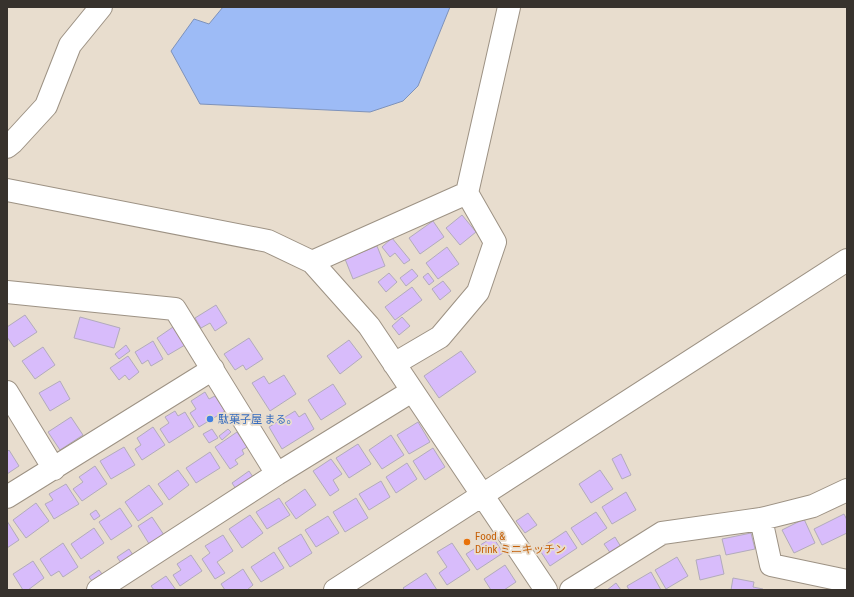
<svg xmlns="http://www.w3.org/2000/svg" width="854" height="597" font-family="'Roboto Condensed','Noto Sans JP',sans-serif">
<style>
.water{fill:#9dbbf6;stroke:#7e92ba}
.building{fill:#d8bcfb;stroke:#b2abbb}
.lines{fill:none;stroke-linecap:round;stroke-linejoin:round}
.minor-casing{stroke:#9d9284;stroke-width:24}
.minor{stroke:#fff;stroke-width:22}
.shop-dot{fill:#3f7fe0;stroke:#e8ddce;stroke-width:1.5}
.food-dot{fill:#e8710a;stroke:#e8ddce;stroke-width:1.5}
.labels{text-anchor:middle;dominant-baseline:central;stroke-width:3.5;stroke-linejoin:round;paint-order:stroke}
.shop-label{font-size:11px;fill:#366cbe;stroke:#e8ddce;text-anchor:start}
.food-label{font-size:11px;fill:#c56008;stroke:#e8ddce;text-anchor:start}
</style>
<rect width="100%" height="100%" fill="#e8ddce"/>
<path class="water" d="M223,7h227l-32,79 -15,15 -33,11 -170,-8 -29,-53 23,-32 15,5z"/>
<path class="building" d="M462,215l14,17 -16,13 -14,-17z
M433,221l11,16 -24,17 -11,-16z
M392,238l18,22 -6,4 -9,-11 -5,4 -8,-10z
M377,246l8,20 -32,13 -8,-20z
M447,247l12,17 -21,15 -12,-16z
M412,269l6,7 -12,10 -6,-8z
M389,273l8,9 -11,10 -8,-10z
M428,273l6,8 -5,4 -6,-8z
M443,281l8,10 -11,9 -8,-11z
M412,287l10,13 -27,20 -10,-13z
M216,305l11,18 -12,8 -5,-8 -9,5 -6,-10z
M25,315l12,17 -23,15 -7,-10v-10z
M80,317l40,11 -6,20 -40,-10z
M402,317l8,9 -11,9 -7,-9z
M173,327l12,18 -17,10 -11,-17z
M249,338l14,21 -17,11 -3,-5 -8,5 -11,-16z
M349,340l13,17 -22,17 -13,-18z
M153,341l10,18 -12,7 -3,-6 -6,4 -7,-12z
M126,345l4,6 -11,8 -4,-5z
M43,347l12,18 -20,14 -13,-18z
M461,351l15,21 -37,26 -15,-22z
M128,356l11,16 -10,8 -4,-5 -6,5 -9,-12z
M284,375l12,19 -26,17 -18,-28 12,-7 5,8z
M60,381l10,18 -20,12 -11,-18z
M333,384l13,20 -25,16 -13,-20z
M205,392l4,7 6,-3 10,15 -26,16 -9,-14 6,-4 -5,-8z
M175,411l3,5 7,-4 9,15 -25,16 -9,-14 9,-6 -4,-6z
M295,411l4,6 6,-4 9,16 -32,20 -13,-22z
M71,417l12,18 -23,15 -12,-18z
M418,422l12,20 -21,12 -12,-19z
M153,427l12,18 -23,15 -7,-11 6,-4 -4,-7z
M212,429l6,9 -9,5 -6,-9z
M228,429l3,3 -9,8 -3,-4z
M237,432l10,15 -5,3 2,4 -9,6 3,4 -8,5 -15,-22z
M391,435l13,20 -22,14 -13,-19z
M358,444l13,20 -22,14 -13,-20z
M124,447l11,18 -24,14 -11,-18z
M433,448l12,19 -20,13 -12,-19z
M9,450l10,16 -12,8v-22z
M210,452l10,16 -24,15 -10,-15z
M621,454l10,21 -9,4 -10,-20z
M331,459l11,15 -9,6 6,10 -9,6 -17,-25z
M407,463l10,16 -21,14 -10,-16z
M95,466l12,18 -25,17 -9,-12 10,-7 -4,-5z
M178,470l11,15 -20,15 -11,-16z
M600,470l13,19 -22,14 -12,-19z
M249,471l6,9 -17,12 -6,-9z
M381,481l9,16 -21,13 -10,-16z
M66,484l13,20 -25,15 -9,-15 8,-4 -4,-6z
M149,485l14,19 -25,17 -13,-19z
M305,489l11,16 -20,14 -11,-16z
M626,492l10,18 -24,14 -10,-17z
M279,498l11,17 -23,14 -11,-17z
M356,498l12,20 -23,14 -12,-20z
M36,503l13,18 -23,17 -13,-18z
M120,508l12,18 -21,14 -12,-18z
M96,510l4,6 -6,4 -4,-6z
M596,512l11,16 -25,17 -11,-17z
M528,513l9,12 -12,8 -9,-12z
M844,514l3,6v13l-25,12 -8,-16z
M250,515l13,18 -21,15 -13,-19z
M328,516l11,17 -23,14 -11,-17z
M152,517l14,21 -15,9 -13,-21z
M804,519l11,24 -21,10 -12,-23z
M7,521l12,19 -12,8z
M94,528l10,15 -23,16 -10,-15z
M566,531l11,17 -27,18 -11,-17z
M751,533l4,16 -29,6 -4,-16z
M301,534l11,19 -22,14 -12,-19z
M223,535l10,16 -16,11 8,11 -10,6 -13,-20 8,-6 -5,-7z
M493,537l10,16 -26,17 -11,-16z
M615,537l6,10 -10,7 -7,-10z
M63,543l15,24 -15,10 -4,-6 -8,5 -11,-17z
M452,543l18,27 -23,15 -8,-12 8,-6 -10,-15z
M129,549l6,9 -12,8 -6,-9z
M274,552l10,16 -23,14 -10,-15z
M191,555l11,16 -22,15 -7,-11 8,-5 -4,-6z
M720,555l4,19 -24,6 -4,-20z
M677,557l11,19 -22,13 -11,-19z
M33,561l11,17 -16,12h-5l-10,-16z
M505,565l11,17 -12,8h-13l-7,-11z
M243,569l10,16 -6,5h-22l-4,-6z
M99,570l6,8 -10,7 -6,-8z
M651,572l10,18h-32l-2,-4z
M426,573l11,17h-32l-2,-2z
M166,576l10,14h-22l-3,-4z
M733,578l21,4 -1,5 10,2v1h-32z
M616,583l5,7h-14z"/>
<g class="lines">
<g class="minor-casing">
<path id="minor" d="M7,147l5,-4 34,-37 24,-61 31,-38
M7,190l261,51 44,21 57,64 177,264
M312,262l155,-69
M7,292l168,17 102,165
M394,364l46,-27 38,-45 17,-50 -28,-49 42,-186
M7,392l47,77
M7,497l206,-128
M761,519l10,46 76,16
M98,590l179,-116 135,-83
M335,590l512,-330
M571,590l91,-57 99,-14 52,-13 34,-16"/>
</g>
<use href="#minor" class="minor"/>
</g>
<circle class="shop-dot" cx="210" cy="419" r="4"/>
<circle class="food-dot" cx="467" cy="542" r="4"/>
<g class="labels">
<g class="shop-label">
<text x="218" y="419">駄菓子屋 まる。</text>
</g>
<g class="food-label">
<text x="475" y="536">Food &amp;<tspan x="475" dy="13">Drink ミニキッチン</tspan></text>
</g>
</g>
<rect width="854" height="597" fill="none" stroke="#37322d" stroke-width="16"/>
</svg>
